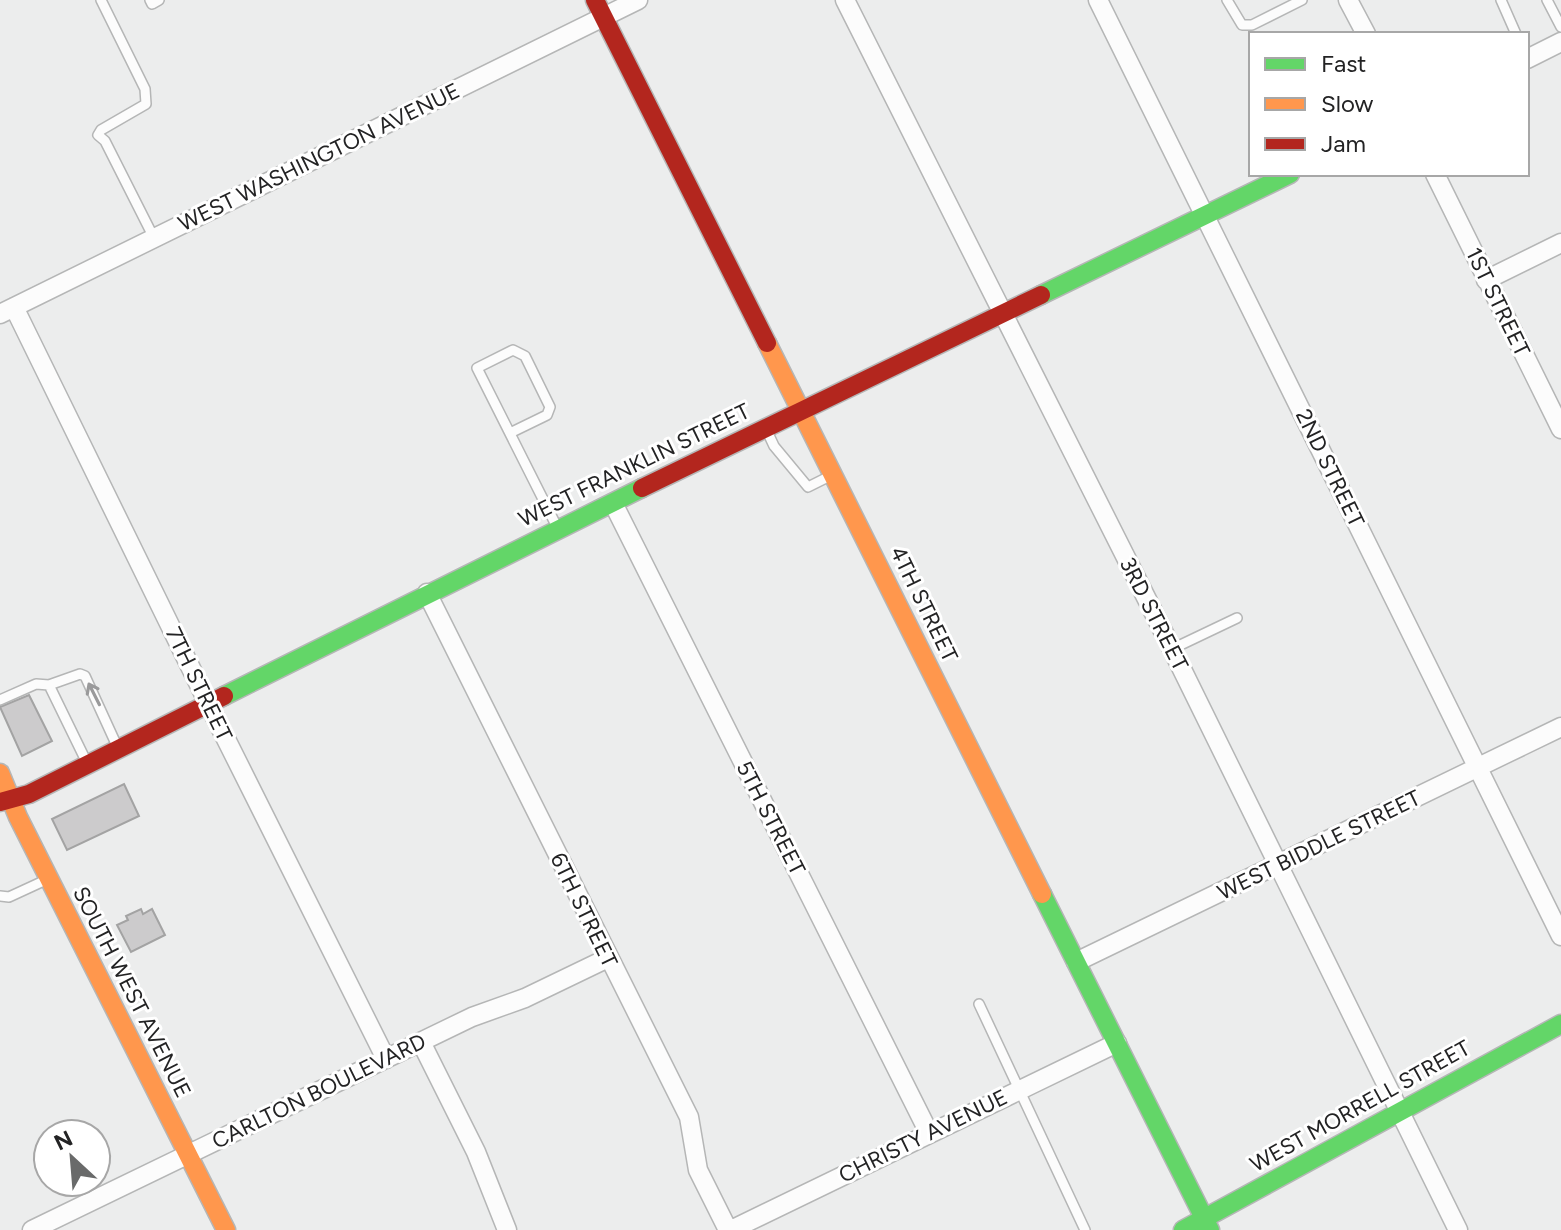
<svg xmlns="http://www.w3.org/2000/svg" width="1561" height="1230" font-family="Figtree,sans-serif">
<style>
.building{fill:#cccbcc;stroke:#a3a3a3;stroke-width:2}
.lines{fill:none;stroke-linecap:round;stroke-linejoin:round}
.lane-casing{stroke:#b5b6b6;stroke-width:12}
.street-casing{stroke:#b5b6b6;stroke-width:21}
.fast-casing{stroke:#b5b6b6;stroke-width:21}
.slow-casing{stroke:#b5b6b6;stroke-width:21}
.jam-casing{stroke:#b5b6b6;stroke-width:21}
.lane{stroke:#fcfcfc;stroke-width:9}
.street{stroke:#fcfcfc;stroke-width:18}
.fast{stroke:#63d668;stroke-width:18}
.slow{stroke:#ff974d;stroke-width:18}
.jam{stroke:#b3261e;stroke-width:18}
.oneway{stroke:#9a9a9b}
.labels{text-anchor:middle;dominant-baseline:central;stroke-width:6;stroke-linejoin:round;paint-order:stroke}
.street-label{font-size:22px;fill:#232324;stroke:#fff}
</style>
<rect width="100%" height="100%" fill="#eceded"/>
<path class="building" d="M29,695l23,46 -30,15 -22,-49z
M124,784l15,32 -72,34 -15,-31z
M141,909l2,5 9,-5 13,26 -34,17 -14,-27 11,-5 -2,-4z"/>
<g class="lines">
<g class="lane-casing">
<path id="lane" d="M101,0l44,89 1,15 -45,26 -3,5 7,6 49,97
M150,0l2,4 7,-4
M1227,0l15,25h10l50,-25
M1501,0l15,34
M1547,0l14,27
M767,431l7,15 34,41 24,-12
M510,433l37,-18 3,-8 -25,-51 -12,-6 -36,18 81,161
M1172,649l65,-31
M49,685l39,80
M0,700l36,-16 13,1 31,-11 5,2 32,70
M0,896l9,1 39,-18
M979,1004l106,226"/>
</g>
<g class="street-casing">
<path id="street" d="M845,0l327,649 286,581
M1098,0l463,936
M1348,0l18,34
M1527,59l34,-17
M1435,174l126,255
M1486,280l75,-37
M14,307l194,396 178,356
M0,314l638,-314
M613,503l316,630
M427,593l262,524 9,53 30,60
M1076,962l485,-235
M421,1042l55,110 31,78
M32,1230l440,-213 53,-19 83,-40
M731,1230l386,-187"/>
</g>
<g class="fast-casing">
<path id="fast" d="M1041,295l249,-121
M224,696l418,-208
M1042,894l168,336
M1183,1230l378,-206"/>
</g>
<g class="slow-casing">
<path id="slow" d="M767,343l275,551
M0,773l18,44 208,413"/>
</g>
<g class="jam-casing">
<path id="jam" d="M595,0l172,343
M642,488l399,-193
M0,802l29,-8 195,-98"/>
</g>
<use href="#lane" class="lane"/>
<use href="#street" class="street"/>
<use href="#fast" class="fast"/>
<use href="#slow" class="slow"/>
<use href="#jam" class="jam"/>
</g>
<defs><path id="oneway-shaft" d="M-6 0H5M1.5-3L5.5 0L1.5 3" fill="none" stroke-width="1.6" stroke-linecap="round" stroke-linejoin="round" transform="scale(2)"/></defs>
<use class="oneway" href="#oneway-shaft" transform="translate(94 694) rotate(-117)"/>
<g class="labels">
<g class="street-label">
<text transform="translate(319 157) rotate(-26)">WEST WASHINGTON AVENUE</text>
<text transform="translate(1498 302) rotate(64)">1ST STREET</text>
<text transform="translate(634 465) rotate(-26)">WEST FRANKLIN STREET</text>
<text transform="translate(1330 468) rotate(64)">2ND STREET</text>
<text transform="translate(924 604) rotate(64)">4TH STREET</text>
<text transform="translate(1154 614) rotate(63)">3RD STREET</text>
<text transform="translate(199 684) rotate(64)">7TH STREET</text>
<text transform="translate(771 818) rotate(63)">5TH STREET</text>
<text transform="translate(1319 845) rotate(-26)">WEST BIDDLE STREET</text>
<text transform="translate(584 910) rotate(64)">6TH STREET</text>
<text transform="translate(132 992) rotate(63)">SOUTH WEST AVENUE</text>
<text transform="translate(319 1091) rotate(-26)">CARLTON BOULEVARD</text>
<text transform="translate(1360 1106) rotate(-29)">WEST MORRELL STREET</text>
<text transform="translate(923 1136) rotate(-26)">CHRISTY AVENUE</text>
</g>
</g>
<rect x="1249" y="32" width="280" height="144" fill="#ffffff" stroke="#a7a7a7" stroke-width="2"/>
<rect x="1265" y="58" width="40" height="12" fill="#63d668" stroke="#a7a7a7" stroke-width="2"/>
<text x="1321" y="72" font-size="24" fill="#232324">Fast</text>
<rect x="1265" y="98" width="40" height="12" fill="#ff974d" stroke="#a7a7a7" stroke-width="2"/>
<text x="1321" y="112" font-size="24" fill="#232324">Slow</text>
<rect x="1265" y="138" width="40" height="12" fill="#b3261e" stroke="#a7a7a7" stroke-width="2"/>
<text x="1321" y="152" font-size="24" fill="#232324">Jam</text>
<g transform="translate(72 1158) rotate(334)"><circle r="38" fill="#ffffff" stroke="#a7a7a7" stroke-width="2"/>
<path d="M0-6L14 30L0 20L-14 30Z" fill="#696a6a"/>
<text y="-12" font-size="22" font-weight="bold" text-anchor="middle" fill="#232324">N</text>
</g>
</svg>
